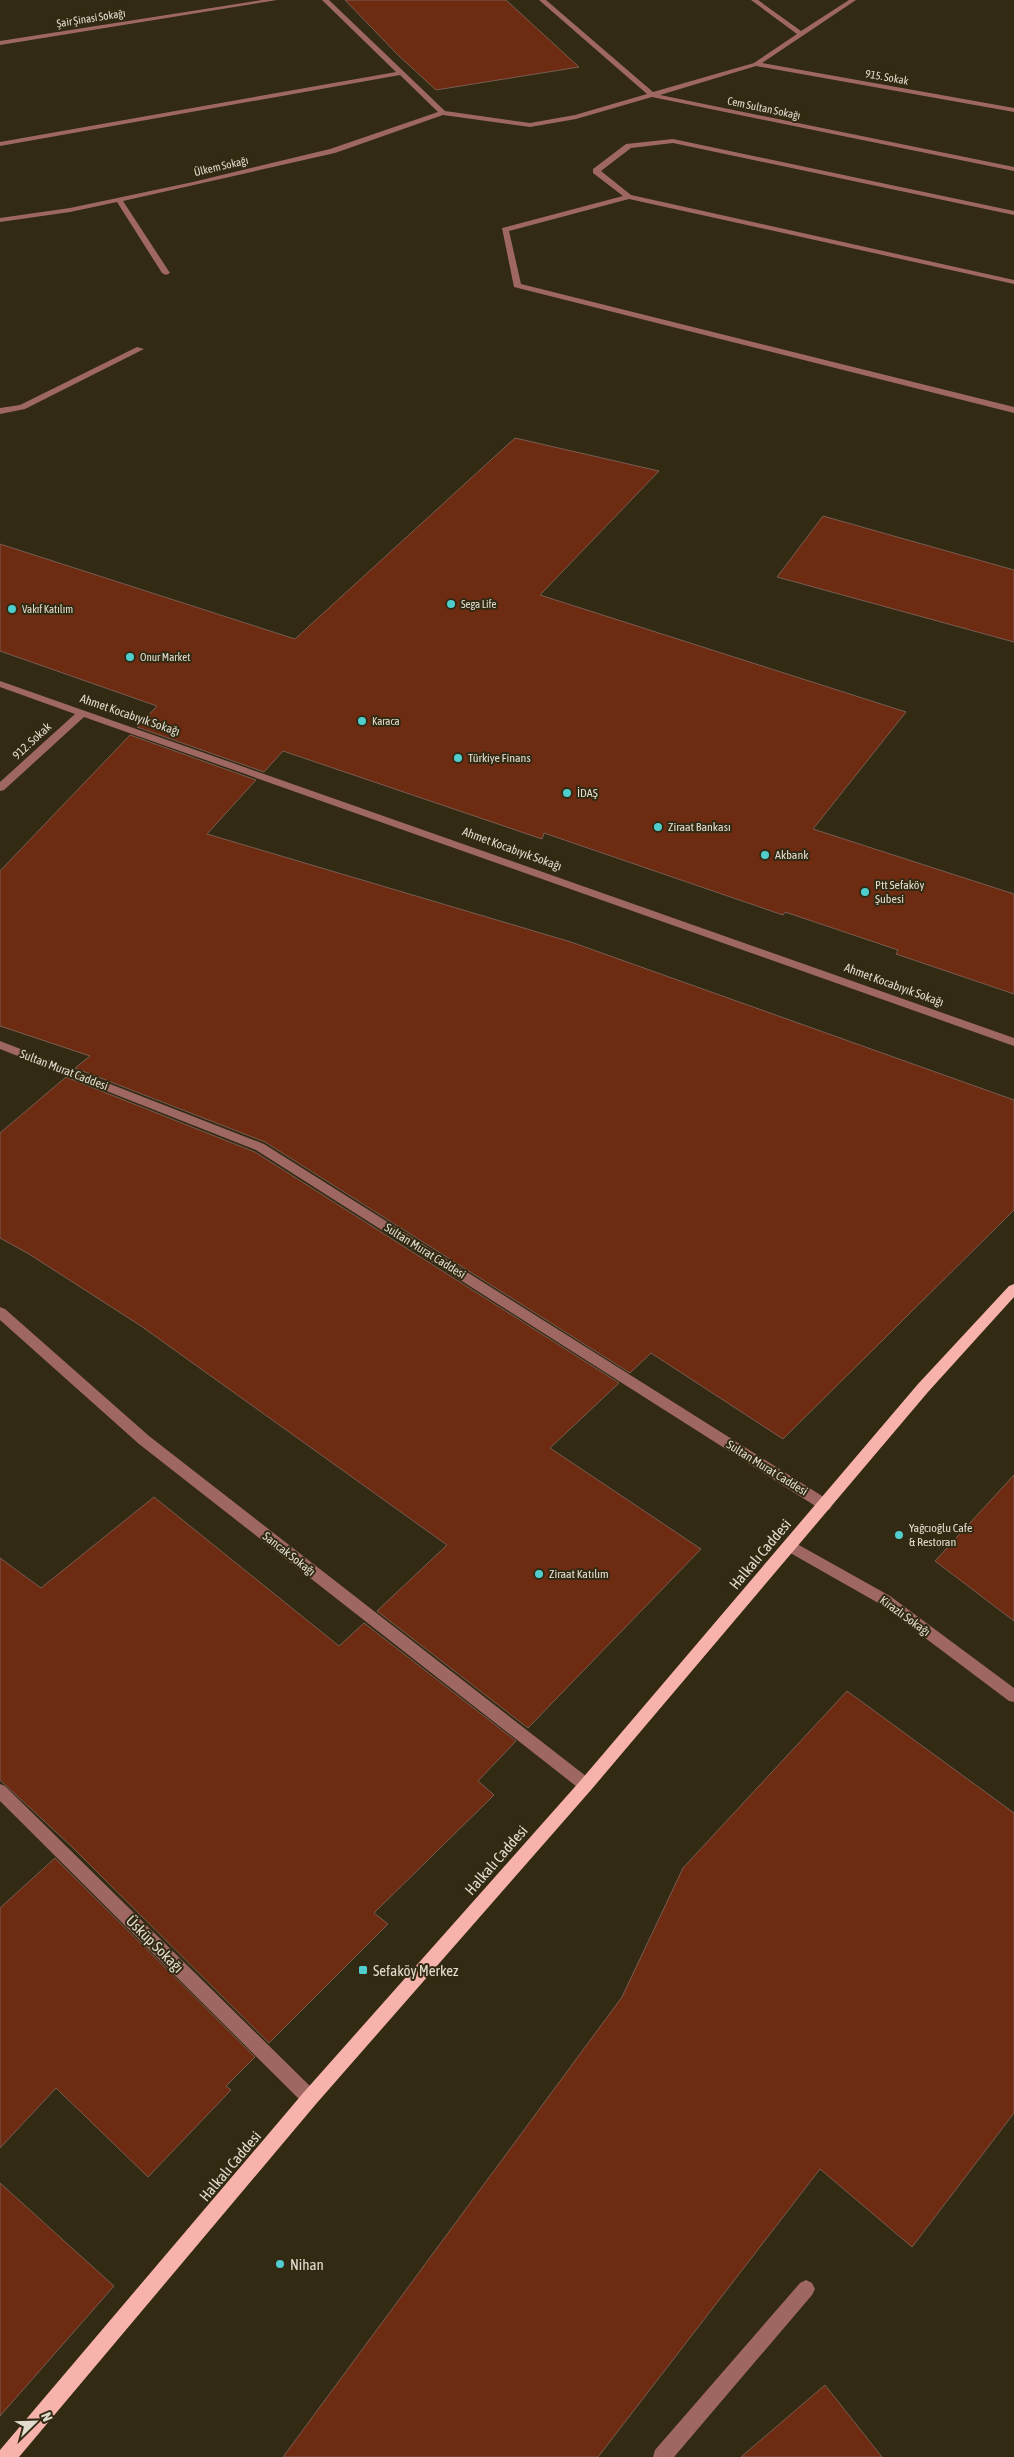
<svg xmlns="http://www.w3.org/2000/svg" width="1014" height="2457" font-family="'Asap Condensed',sans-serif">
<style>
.building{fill:#6d2b12;stroke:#785c52}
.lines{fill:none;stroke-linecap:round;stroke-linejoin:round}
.minor{fill:#9f6762;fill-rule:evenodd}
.major{fill:#f7b2ab;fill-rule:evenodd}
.poi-dot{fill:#52cdce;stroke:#322a12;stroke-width:2}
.labels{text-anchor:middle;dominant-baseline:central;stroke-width:4;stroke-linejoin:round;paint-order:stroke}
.far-street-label{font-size:11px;fill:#e1dcce;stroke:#322a12}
.far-poi-label{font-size:11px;fill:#e1dcce;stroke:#322a12;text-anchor:start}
.street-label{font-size:12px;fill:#e1dcce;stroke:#322a12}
.poi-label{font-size:12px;fill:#e1dcce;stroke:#322a12;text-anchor:start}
.near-street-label{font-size:15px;fill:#e1dcce;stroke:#322a12}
.near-poi-label{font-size:15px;fill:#e1dcce;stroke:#322a12;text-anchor:start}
</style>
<rect width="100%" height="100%" fill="#322a12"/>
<path class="building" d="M345,0h161l73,67 -143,23 -38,-35z
M515,438l144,33 -119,124 366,117 -93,117 201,65v100l-118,-40 2,-4 -113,-38 -2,3 -239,-82 -2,6 -259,-88 -19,21 -127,-45 20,-21 -157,-55v-107l295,95z
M823,516l191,54v72l-237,-65z
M130,735l126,45 -49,54 364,108 443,158v110l-231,229 -132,-86 -21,20 -365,-231 -190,-74 15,-12 -90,-30v-155z
M66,1077l189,75 364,231 -69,65 151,101 -173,179 -151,-117 70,-66 -306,-219 -112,-72 -29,-16v-105z
M1014,1475v146l-79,-60z
M154,1497l185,149 25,-23 152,118 -38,40 16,14 -120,118 14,11 -119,119 -199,-198 -70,-65v-222l41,30z
M847,1691l167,122v300l-102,134 -92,-78 -222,288h-315l339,-460 61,-129z
M55,1858l200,199 -29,29 5,4 -83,87 -92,-89 -56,60v-240z
M0,2183l114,103 -114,130z
M825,2385l57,72h-141z"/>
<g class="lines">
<path class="minor" d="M262,0h15l-277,45v-4z
M322,0h7l116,111 85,12 45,-8 72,-21 -108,-94h7l107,92 101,-29 43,-29 -46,-34h7l43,31 48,-31h7l-94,63 252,45v4l-258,-46 -96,29 354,72v4l-362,-74 -76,22 -46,8 -87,-12 -108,38 -212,48 47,72 -4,2 -4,-2 -45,-71 -47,10 -70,10v-4l70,-10 123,-26 137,-33 108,-37 -38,-37 -400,71v-4l396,-70z
M673,139l341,72v4l-341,-72 -42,5 -30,23 30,24 383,85v4l-385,-85 -120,32 12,53 493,123v6l-500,-126 -12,-59 121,-32 -30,-23v-4l33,-25z
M137,347l7,2 -119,60 -25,5v-6l20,-3z
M0,681l1014,357v8l-930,-329 -80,73 -4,1v-9l75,-68 -75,-27z
M0,1041l264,103 566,357 2,4 -2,4 -5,2 -5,-2 -564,-359 -256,-101z
M0,1307l5,2 144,127 442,344 3,5 -3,5 -5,2 -5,-2 -442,-346 -139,-124z
M790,1540l100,56 124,92v14l-5,-1 -129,-97 -95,-54 -2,-4 2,-4z
M0,1784l5,2 311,306 2,6 -2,6 -6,2 -6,-2 -304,-303z
M806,2280l6,3 3,6 -3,6 -138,162h-21l2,-7 145,-167z"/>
<path class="major" d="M1014,1284v13l-86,95 -337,398 -275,314 -297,353h-19v-7l304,-358 277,-312 337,-396 91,-98z"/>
</g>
<g class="poi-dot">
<circle cx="451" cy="604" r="5"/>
<circle cx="12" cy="609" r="5"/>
<circle cx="130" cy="657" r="5"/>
<circle cx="362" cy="721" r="5"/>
<circle cx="458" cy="758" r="5"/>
<circle cx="567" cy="793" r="5"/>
<circle cx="658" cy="827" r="5"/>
<circle cx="765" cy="855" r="5"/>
<circle cx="865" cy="892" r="5"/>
<circle cx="899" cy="1535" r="5"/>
<circle cx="539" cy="1574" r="5"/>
<rect x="358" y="1965" width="10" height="10" rx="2.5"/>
<circle cx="280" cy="2264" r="5"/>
</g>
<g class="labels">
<g class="far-street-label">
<text transform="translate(91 18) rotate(-9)">Şair Şinasi Sokağı</text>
<text transform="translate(887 77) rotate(10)">915. Sokak</text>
<text transform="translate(764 108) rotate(12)">Cem Sultan Sokağı</text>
<text transform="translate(221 166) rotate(-13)">Ülkem Sokağı</text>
</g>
<g class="far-poi-label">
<text x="461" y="604">Sega Life</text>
<text x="22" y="609">Vakıf Katılım</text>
<text x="140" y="657">Onur Market</text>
<text x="372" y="721">Karaca</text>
</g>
<g class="street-label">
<text transform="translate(130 715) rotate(19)">Ahmet Kocabıyık Sokağı</text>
<text transform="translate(32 741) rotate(-43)">912. Sokak</text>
<text transform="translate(512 849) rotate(20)">Ahmet Kocabıyık Sokağı</text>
<text transform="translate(894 985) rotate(20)">Ahmet Kocabıyık Sokağı</text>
<text transform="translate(64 1070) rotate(21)">Sultan Murat Caddesi</text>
<text transform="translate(425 1251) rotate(32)">Sultan Murat Caddesi</text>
<text transform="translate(767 1468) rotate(32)">Sultan Murat Caddesi</text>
<text transform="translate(289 1554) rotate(38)">Sancak Sokağı</text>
<text transform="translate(905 1616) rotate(36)">Kirazlı Sokağı</text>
</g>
<g class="poi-label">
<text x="468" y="758">Türkiye Finans</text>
<text x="577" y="793">İDAŞ</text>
<text x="668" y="827">Ziraat Bankası</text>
<text x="775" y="855">Akbank</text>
<text x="875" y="885">Ptt Sefaköy<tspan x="875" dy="14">Şubesi</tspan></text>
<text x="909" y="1528">Yağcıoğlu Cafe<tspan x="909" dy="14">&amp; Restoran</tspan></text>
<text x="549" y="1574">Ziraat Katılım</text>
</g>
<g class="near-street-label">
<text transform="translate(760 1554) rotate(-50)">Halkalı Caddesi</text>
<text transform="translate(496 1860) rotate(-49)">Halkalı Caddesi</text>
<text transform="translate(155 1944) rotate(45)">Üsküp Sokağı</text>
<text transform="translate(230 2166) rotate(-50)">Halkalı Caddesi</text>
</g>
<g class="near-poi-label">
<text x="373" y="1970">Sefaköy Merkez</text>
<text x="290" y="2264">Nihan</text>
</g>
</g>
<g transform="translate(35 2422) rotate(67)" stroke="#322a12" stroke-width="4" paint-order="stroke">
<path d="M0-4L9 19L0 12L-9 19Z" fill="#e1dcce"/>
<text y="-8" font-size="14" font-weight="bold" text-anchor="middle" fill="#e1dcce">N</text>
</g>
</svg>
